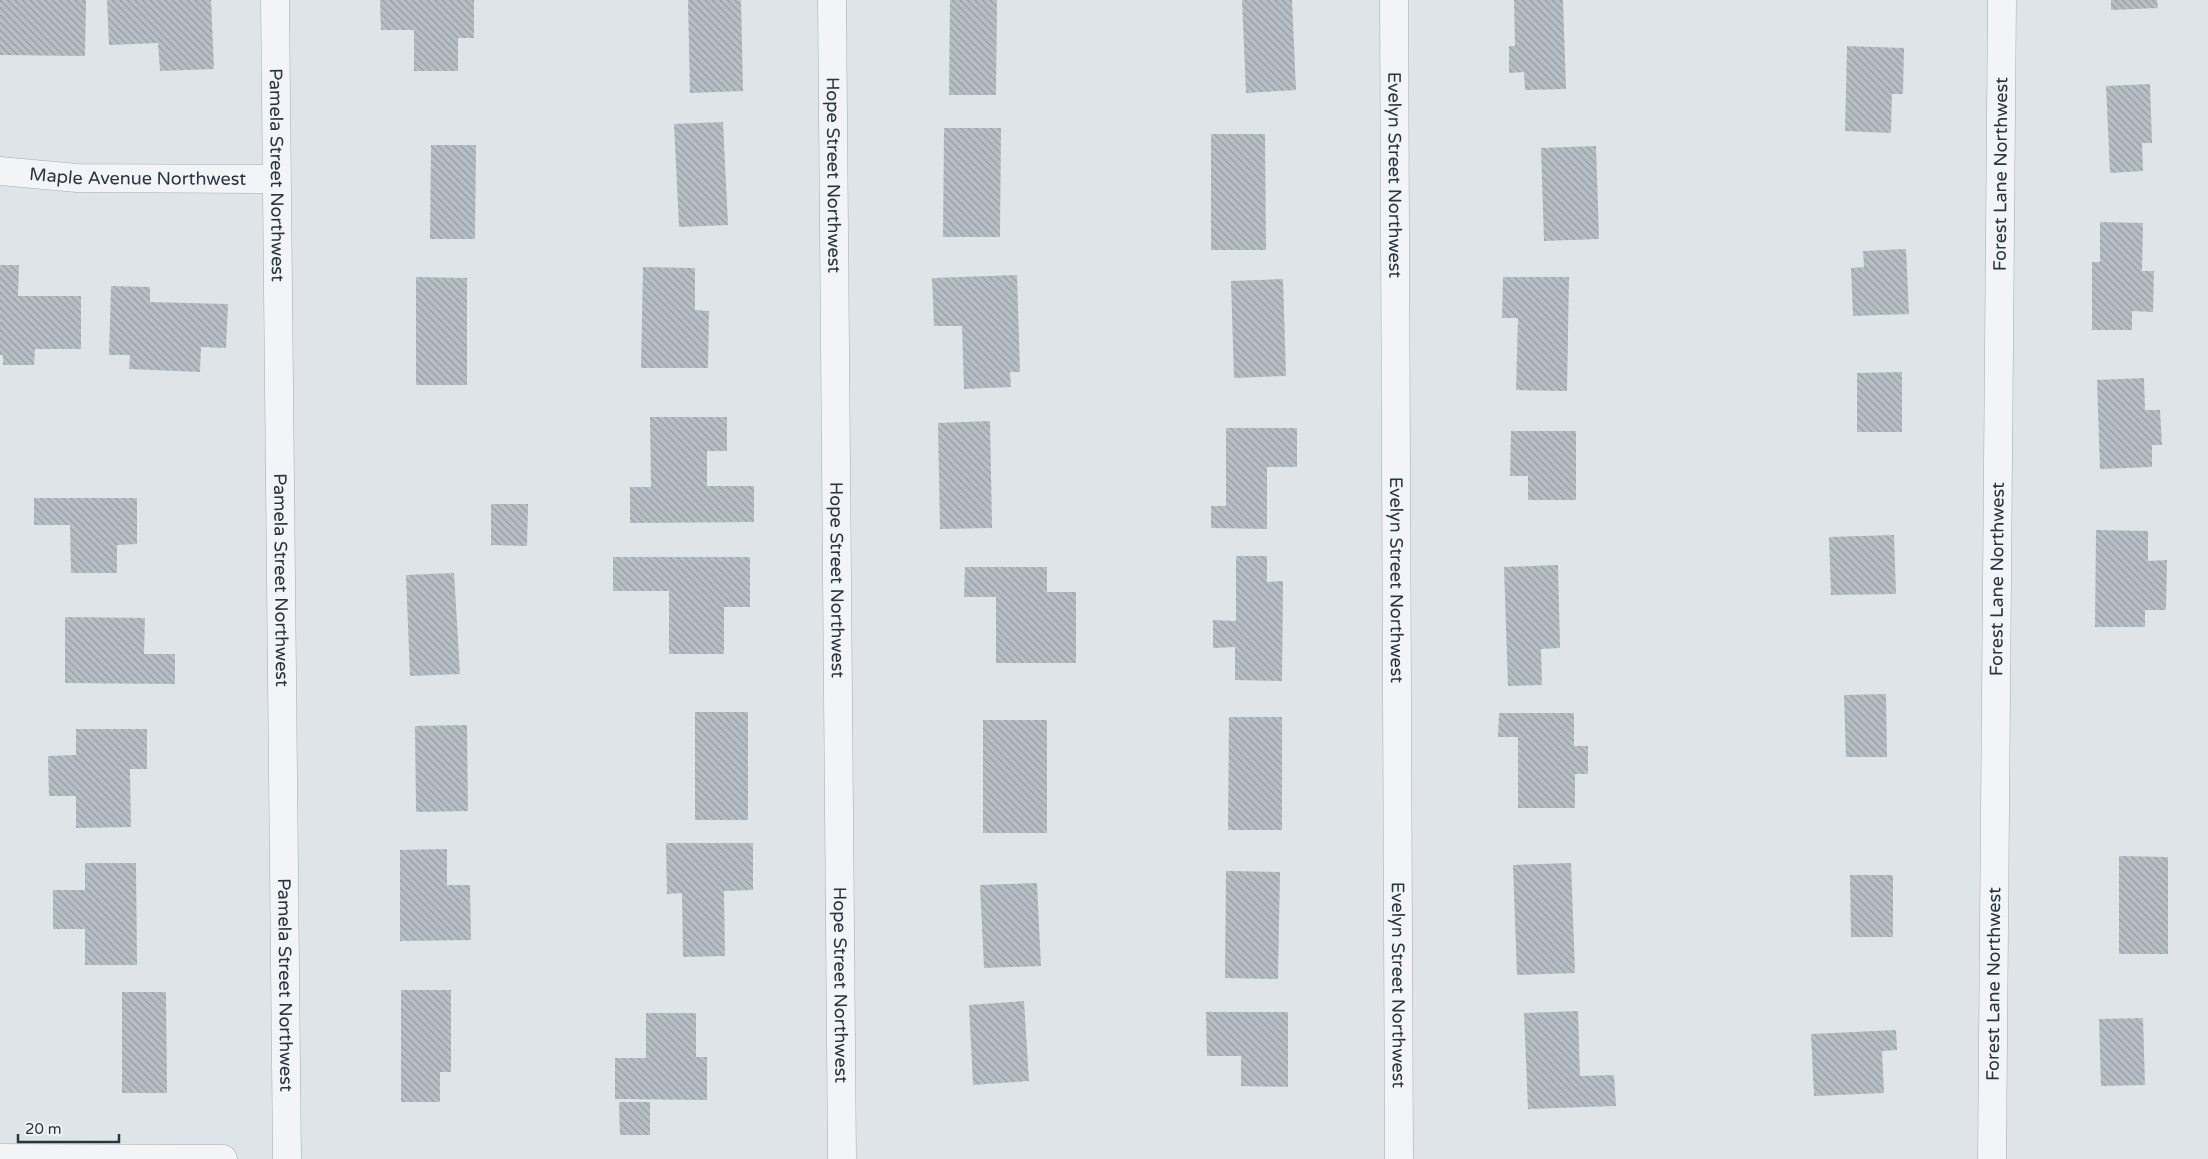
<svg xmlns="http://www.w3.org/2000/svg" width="2208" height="1159" font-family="'Varela Round',sans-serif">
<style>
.building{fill:url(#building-back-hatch)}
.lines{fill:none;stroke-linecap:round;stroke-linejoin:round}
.minor-casing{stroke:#a4acb2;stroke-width:29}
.minor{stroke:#f2f4f7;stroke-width:28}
.labels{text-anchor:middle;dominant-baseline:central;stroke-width:4;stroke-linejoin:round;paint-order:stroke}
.street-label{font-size:18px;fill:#283540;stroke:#eef3f6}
</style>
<defs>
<pattern id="building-back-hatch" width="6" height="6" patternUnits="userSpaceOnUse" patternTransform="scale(1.25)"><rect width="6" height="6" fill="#b6bfc5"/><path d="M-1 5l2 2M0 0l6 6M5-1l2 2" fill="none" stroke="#949ca1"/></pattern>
</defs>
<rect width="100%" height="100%" fill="#dfe4e8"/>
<path class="building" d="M0,0h86l-1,56 -85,-1z
M107,0h104l3,69 -54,2 -2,-28 -49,2z
M380,0h94v38h-16v33h-44v-41h-33z
M688,0h53l2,91 -53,2z
M950,0h47l-1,95h-47z
M1242,0h50l4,90 -50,3z
M1514,0h49l3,89 -41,1 -1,-18 -15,1v-27h6z
M2111,0h46l1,8 -47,2z
M1847,46l57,2 -1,46h-11l-1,39 -46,-2z
M2150,84l2,59h-10l1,28 -33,2 -4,-87z
M723,122l5,103 -49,2 -5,-103z
M944,128h57l-1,109h-57z
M1211,134h54l1,116h-55z
M431,145h45l-1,94h-45z
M1596,146l3,93 -55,2 -3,-93z
M2100,222l43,1 -1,48h12l-1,41 -21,-1v19h-40v-68h8z
M1906,249l3,65 -56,2 -2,-48 13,-1 -1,-16z
M0,265h19l-1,31h63v53h-46l-1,16h-31v-10h-3z
M643,267l52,1v42l14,1 -1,57h-67z
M1017,275l3,97h-10l1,15 -47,2 -2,-63h-28l-2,-48z
M416,277l51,1v107h-51z
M1503,277h66l-2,114 -51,-1 2,-72h-16z
M1283,279l3,97 -52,2 -3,-97z
M111,286l39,1v15l78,2 -2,44 -25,-1 -1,25 -71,-3 1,-14h-21z
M1902,372v60h-45v-59z
M2144,378l1,32h15l2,35h-10v22l-52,2 -3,-89z
M650,417h77v34h-20v35h47v36l-124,1v-36h21z
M990,421l2,107 -52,1 -2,-106z
M1226,428h71v39h-30v62l-56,-1v-22h15z
M1511,431h65v69h-48v-24h-18z
M34,498h103v46l-20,1v28h-46l-1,-48h-36z
M491,504h37l-1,42 -36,-1z
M2096,530l52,1v30l19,-1 -1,50h-21v17h-50z
M1894,535l2,59 -65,1 -2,-58z
M1236,556h31v26l16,-1 -1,100 -47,-1v-33l-22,1v-28l23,1z
M613,557h137v50h-26v47h-55v-63h-56z
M1558,565l2,83 -19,1 1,36 -34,1 -4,-119z
M965,567h82v25h29v71h-80v-66h-32z
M454,573l6,101 -50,2 -4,-101z
M65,617l80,1 -1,36h31v30l-110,-1z
M1886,694l1,63h-41l-2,-62z
M695,712h53v108h-53z
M1499,713h75v33h14v28h-13v34h-57v-71h-20z
M1229,717h53v113h-54z
M983,720h64v113h-64z
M467,725l1,86 -52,1 -1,-86z
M76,729h71v40h-17l1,58 -55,1v-32h-27l-1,-40 28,-1z
M666,843h87v47l-29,1 1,65 -42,1 -1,-64 -15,1z
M447,849v36h23l1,55 -71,1v-91z
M2119,856l49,1v97h-49z
M85,863h51l1,102h-52v-36h-32v-39h32z
M1571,863l4,110 -58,2 -4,-110z
M1226,871l54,1 -2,107 -53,-1z
M1850,875h43v62h-42z
M1037,883l4,83 -57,2 -4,-83z
M401,990h50v82h-11v30h-39z
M122,992h44l1,101h-45z
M1024,1001l5,80 -56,4 -4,-80z
M1578,1011l2,65 34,-1 2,31 -88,3 -4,-96z
M1206,1012h82v75l-47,-1v-30h-34z
M646,1013h50v44h11v43l-92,-1v-41h31z
M2143,1018l2,67 -44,1 -2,-67z
M1896,1030l1,20 -15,1 2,42 -70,3 -3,-62z
M619,1102h31v33h-30z"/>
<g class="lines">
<g class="minor-casing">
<g id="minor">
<path id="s1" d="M275,0l12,1159"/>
<path id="s2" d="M832,0l10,1159"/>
<path id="s3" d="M1394,0l5,1159"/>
<path id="s4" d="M0,171l77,7 199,1"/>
<path d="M0,1158l223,1"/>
<path id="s5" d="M1992,1159l10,-1159"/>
</g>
</g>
<use href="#minor" class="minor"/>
</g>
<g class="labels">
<g class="street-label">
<text stroke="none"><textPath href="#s1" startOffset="175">Pamela Street Northwest</textPath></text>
<text stroke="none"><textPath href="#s2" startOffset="175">Hope Street Northwest</textPath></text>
<text stroke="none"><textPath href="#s3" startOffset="175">Evelyn Street Northwest</textPath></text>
<text stroke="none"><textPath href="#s5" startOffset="985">Forest Lane Northwest</textPath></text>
<text stroke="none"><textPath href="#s4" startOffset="138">Maple Avenue Northwest</textPath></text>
<text stroke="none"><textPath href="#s1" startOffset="580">Pamela Street Northwest</textPath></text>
<text stroke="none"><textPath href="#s2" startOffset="580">Hope Street Northwest</textPath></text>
<text stroke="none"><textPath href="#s3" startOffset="580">Evelyn Street Northwest</textPath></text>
<text stroke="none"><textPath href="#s5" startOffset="580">Forest Lane Northwest</textPath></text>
<text stroke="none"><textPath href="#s1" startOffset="985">Pamela Street Northwest</textPath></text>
<text stroke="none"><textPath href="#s2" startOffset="985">Hope Street Northwest</textPath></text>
<text stroke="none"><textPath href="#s3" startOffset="985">Evelyn Street Northwest</textPath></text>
<text stroke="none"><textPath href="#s5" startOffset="175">Forest Lane Northwest</textPath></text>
</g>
</g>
<path d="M18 1134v8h101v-8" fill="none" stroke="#283540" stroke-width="2.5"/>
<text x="25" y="1134" font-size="15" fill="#283540" stroke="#eef3f6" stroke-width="4" paint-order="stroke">20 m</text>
</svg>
